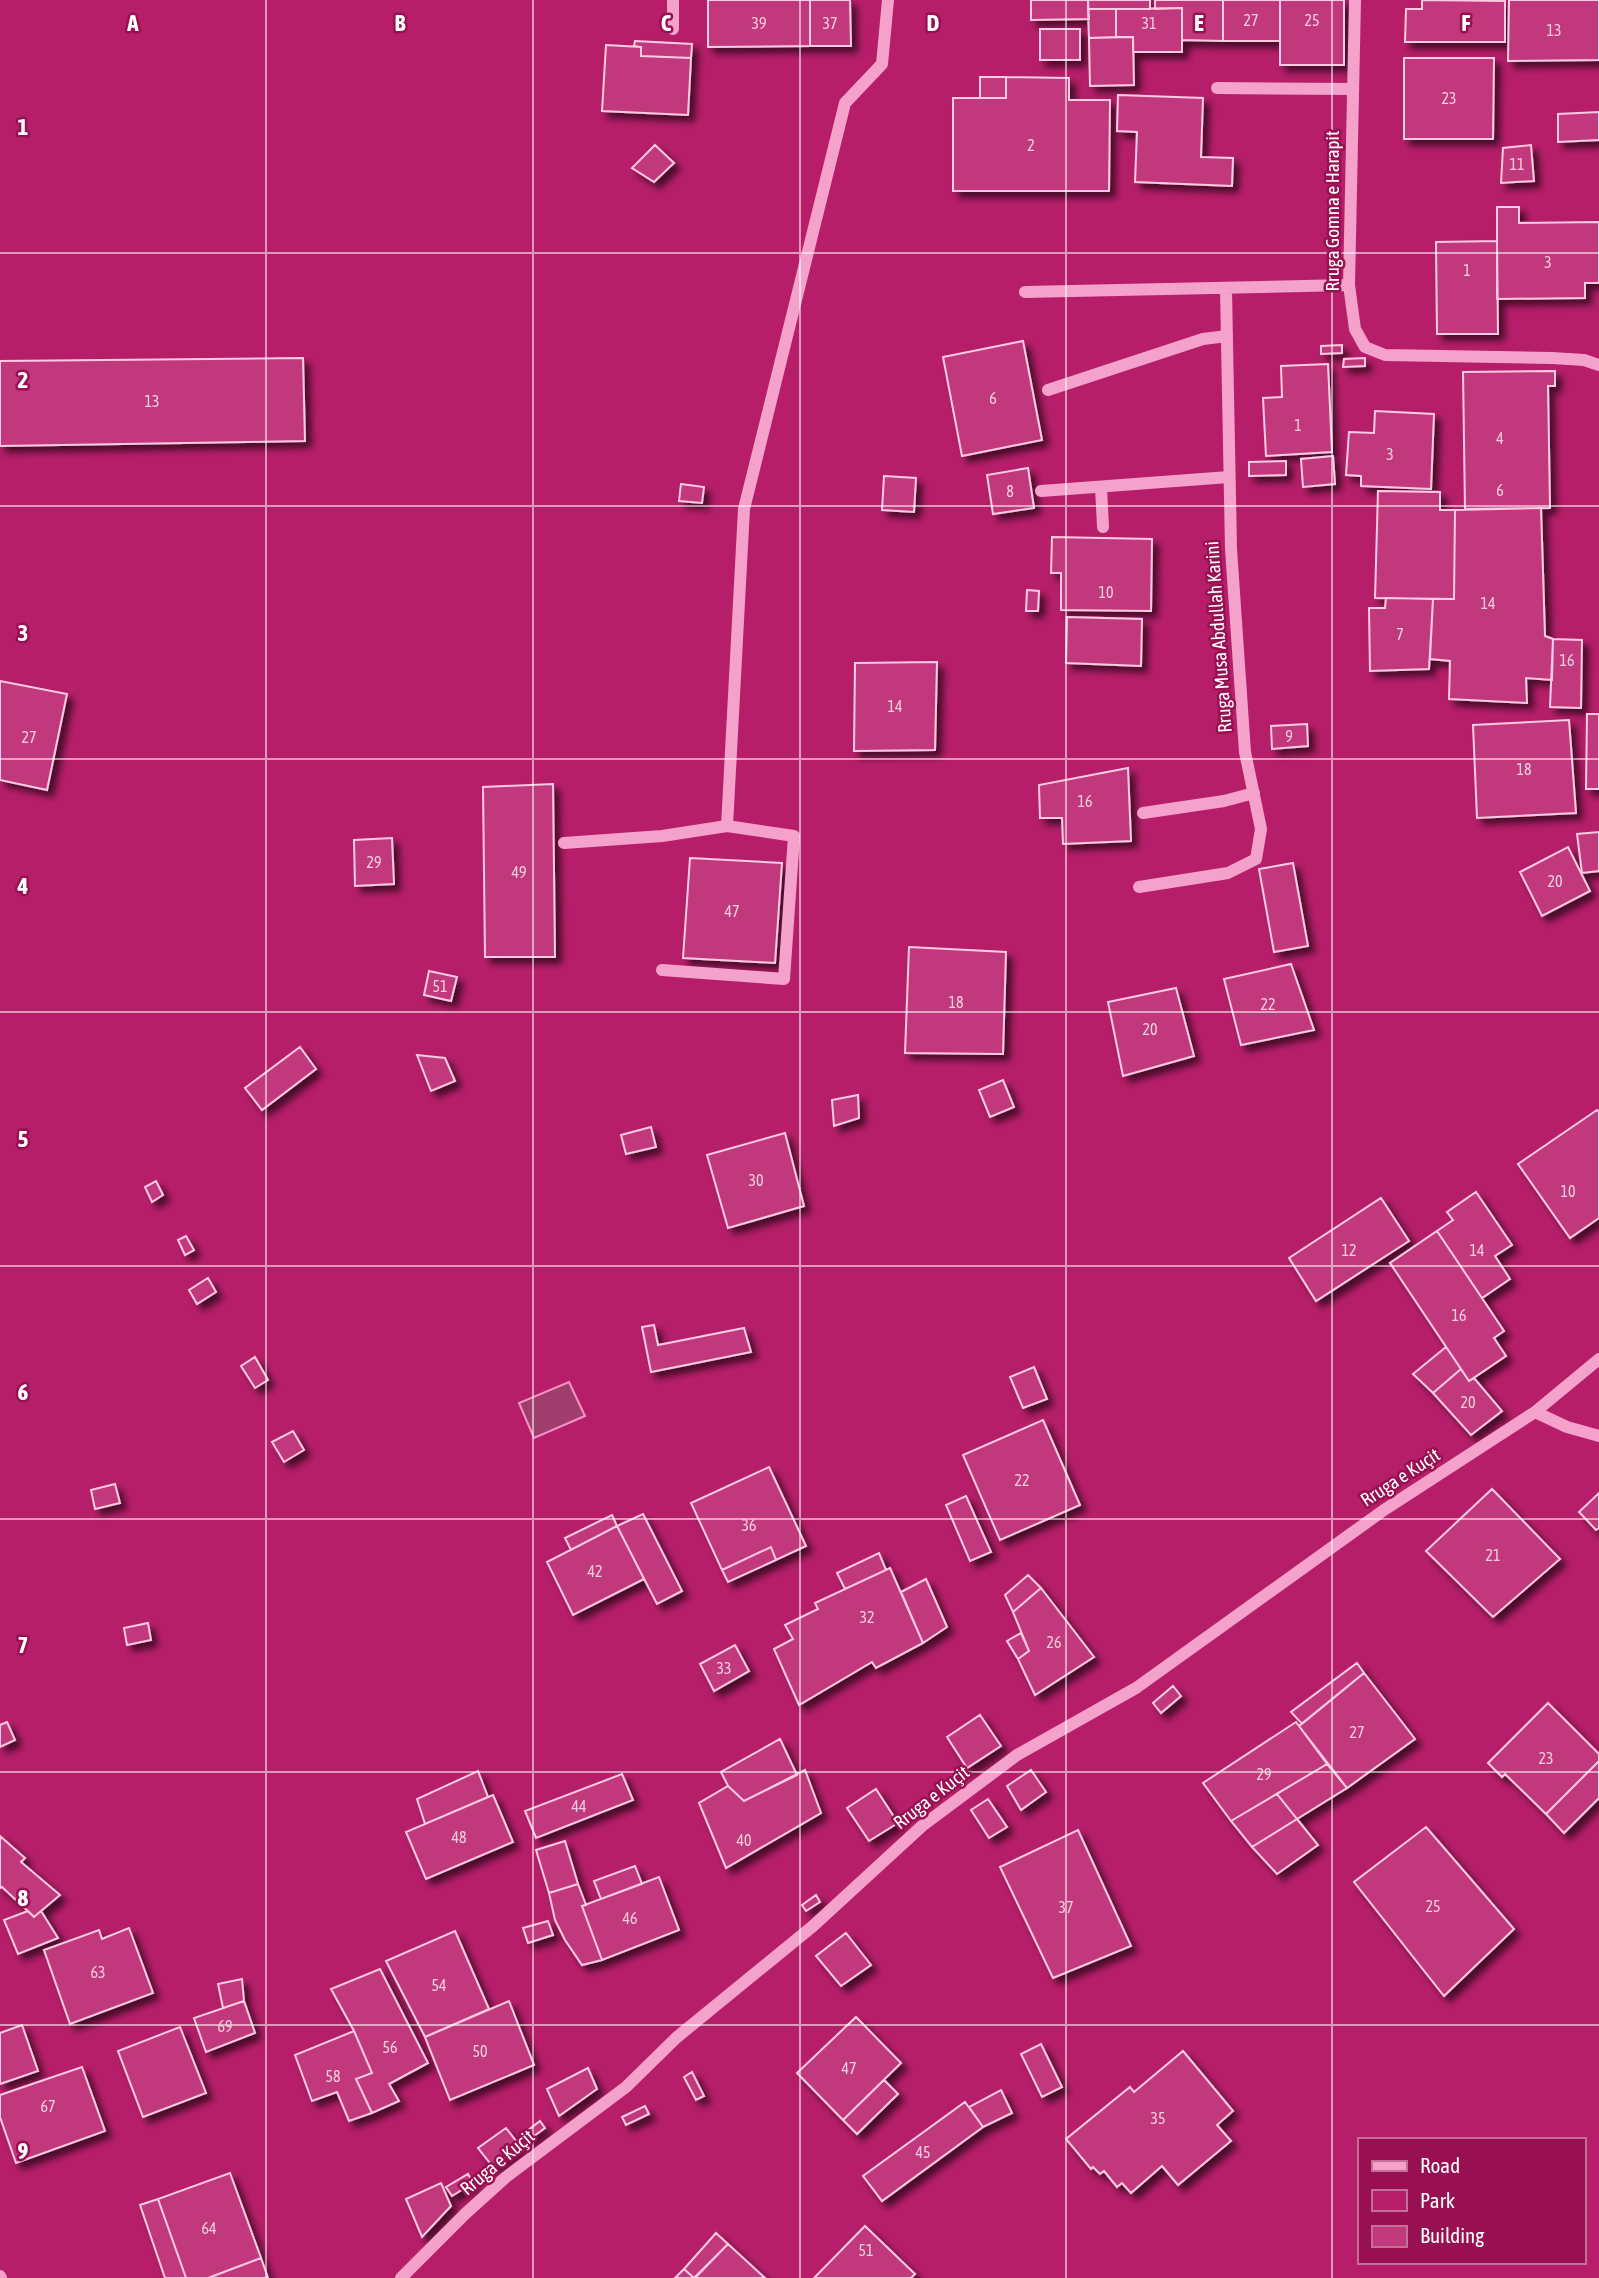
<svg xmlns="http://www.w3.org/2000/svg" width="1599" height="2278" font-family="'Asap Condensed',sans-serif">
<style>
.green{fill:#b61e69;fill-rule:evenodd}
.water{fill:#9f3e6d;stroke:#f893c6;stroke-width:2}
.building{fill:#c1397b;stroke:#fecae4;stroke-width:2;filter:url(#shadow)}
.lines{fill:none;stroke-linecap:round;stroke-linejoin:round}
.minor{stroke:#f4a1cb;stroke-width:12}
.grid{fill:none;stroke:#fff;stroke-width:2;stroke-opacity:0.55}
.labels{text-anchor:middle;dominant-baseline:central;stroke-width:5;stroke-linejoin:round;paint-order:stroke}
.number-label{font-size:16px;fill:#f0cede}
.street-label{font-size:19px;fill:#fff;stroke:#991052}
.grid-label{font-size:23px;text-anchor:middle;font-weight:bold;fill:#fff;stroke:#991052;stroke-width:5;stroke-linejoin:round;paint-order:stroke}
</style>
<defs>
<filter id="shadow"><feDropShadow dx="6" dy="6" stdDeviation="3.5" flood-color="#0009"/></filter>
</defs>
<rect width="100%" height="100%" fill="#991052"/>
<path class="green" d="M0,0h1599v2278h-1599zM1359,2140h224v122h-224z"/>
<path class="water" d="M569,1382l16,34 -51,22 -15,-35z"/>
<path class="building" d="M708,0h102v46l-102,1z
M810,0h40l1,46h-41z
M1031,0h57l1,19 -58,1z
M1088,0h62v9h-62z
M1155,0h68v41l-41,-1v-32l-27,1z
M1223,0h57v41h-57z
M1280,0h64v65h-64z
M1422,0l83,1v41h-100l1,-33h16z
M1509,0h90v60l-91,1z
M1182,8v44h-49v-15h-17v-28z
M1088,9h28v28l-27,1z
M1040,29h40v31h-40z
M1133,37l1,48 -44,1 -1,-48z
M635,41l57,3 -1,14 -50,-2v-9l-7,-1z
M606,45l35,2v9l50,2 -3,57 -86,-4z
M1404,58h90l-1,81h-89z
M980,77h26v21h-26z
M1006,77l63,1v22h41l-1,91h-156v-93h53z
M1118,95l85,3 -2,59 32,1 -1,28 -97,-4 2,-50 -20,-1z
M1599,112v28l-41,2v-28z
M655,145l19,18 -20,19 -22,-14z
M1531,145l3,36 -33,2 2,-35z
M1497,207h22v16l80,-1v61h-14v15l-88,1z
M1497,241l1,93h-61l-1,-92z
M1023,341l19,99 -80,16 -19,-99z
M1342,345v8l-21,1v-8z
M303,358l2,83 -305,5v-85z
M1365,358v8l-22,1 1,-8z
M1328,364l4,88 -66,4 -3,-58 19,-1 -1,-31z
M1555,371v15h-7l2,122 -85,1 -2,-137z
M1375,411l59,3 -3,75 -70,-3v-10l-15,-1 3,-43 25,1z
M1333,456l2,28 -32,3 -2,-28z
M1286,461v14l-37,1v-14z
M1028,468l6,40 -41,6 -6,-39z
M884,476l32,2 -2,34 -32,-2z
M681,484l23,3 -2,16 -23,-2z
M1378,491l62,1v18h15l-1,89 -79,-1z
M1541,508l4,128 8,3 -1,41 -26,-2 1,25 -78,-4 1,-38 -20,-2 3,-60h21l1,-89z
M1052,537l100,2 -1,72 -90,-1v-37h-10z
M1027,590l12,1 -1,20h-12z
M1386,598l47,1 -4,70 -59,2 -1,-63h16z
M1067,617l75,2 -1,47 -75,-3z
M1553,639l29,1 -1,68 -31,-1z
M937,662l-2,88 -81,1 1,-88z
M0,681l67,13 -20,96 -47,-10z
M1587,714h12v75h-13z
M1569,720l7,93 -99,5 -4,-93z
M1307,724l1,22 -36,3 -1,-23z
M1128,768l3,73 -68,3 -1,-26h-22l-1,-33z
M553,784l2,173h-70l-2,-170z
M1599,832v39l-17,2 -5,-39z
M392,838l2,46 -39,2 -1,-46z
M1568,847l22,44 -48,25 -22,-44z
M690,858l92,5 -7,100 -92,-5z
M1293,863l15,83 -34,6 -15,-83z
M909,947l97,5 -3,102 -98,-1z
M1291,964l23,66 -73,15 -17,-66z
M429,971l28,6 -6,24 -27,-6z
M1176,988l18,68 -71,20 -15,-74z
M300,1047l16,22 -54,41 -17,-22z
M417,1055l28,3 10,23 -24,10z
M1003,1080l11,27 -24,10 -11,-27z
M858,1095l1,23 -25,8 -2,-26z
M1597,1110l2,2v106l-29,20 -52,-74z
M651,1127l5,20 -30,7 -5,-19z
M785,1133l19,73 -76,22 -21,-73z
M156,1181l7,14 -11,7 -7,-15z
M1476,1192l36,53 -17,11 15,23 -28,19 -45,-67 16,-11 -6,-8z
M1381,1198l28,43 -93,60 -27,-43z
M1437,1231l67,100 -10,7 12,18 -37,25 -79,-118z
M186,1236l8,14 -9,5 -7,-15z
M208,1278l8,14 -19,12 -8,-14z
M654,1325l4,20 86,-17 7,24 -100,20 -9,-45z
M1446,1347l15,22 -28,24 -20,-19z
M255,1357l13,23 -13,8 -14,-22z
M1034,1367l13,32 -24,9 -13,-31z
M1461,1369l8,12 5,-3 28,33 -31,24 -38,-42z
M1043,1420l37,85 -80,35 -37,-85z
M293,1431l11,19 -20,12 -12,-20z
M769,1467l37,79 -30,14 -5,-13 -49,23 -31,-67z
M115,1484l5,19 -25,6 -4,-19z
M1492,1489l68,70 -67,58 -67,-66z
M1599,1493v35l-3,2 -17,-18z
M966,1496l25,56 -21,9 -24,-56z
M643,1514l39,77 -25,13 -40,-78z
M612,1515l5,11 -46,24 -6,-12z
M617,1526l27,53 -71,36 -26,-53z
M771,1547l5,13 -48,22 -6,-12z
M879,1553l7,17 -41,19 -8,-16z
M890,1568l33,75 -47,25 -4,-6 -73,43 -25,-56 19,-10 -8,-14 33,-16 -3,-6z
M1028,1575l13,13 -28,24 -8,-17z
M926,1579l21,48 -24,16 -22,-51z
M1041,1588l53,69 -59,38 -17,-36 11,-8 -16,-39z
M148,1623l3,17 -24,5 -3,-17z
M1021,1633l8,18 -11,8 -11,-18z
M735,1645l14,26 -35,20 -14,-27z
M1357,1663l7,10 -62,51 -11,-12z
M1364,1673l51,66 -68,49 -48,-62z
M1173,1686l8,10 -20,17 -8,-10z
M1548,1703l51,51v7l-53,53 -41,-40 -3,3 -14,-14z
M980,1715l21,31 -34,22 -20,-31z
M7,1722l8,18 -15,7v-22z
M1296,1722l31,42 -96,57 -28,-38z
M780,1739l17,36 -53,26 -16,-15 -7,-14z
M1599,1761v37l-35,35 -18,-19z
M1327,1764l20,24 -50,31 -20,-25z
M805,1770l16,43 -95,55 -27,-65 29,-17 16,15z
M1031,1770l15,22 -25,18 -14,-24z
M478,1771l10,26 -63,27 -8,-25z
M622,1774l11,26 -97,38 -11,-27z
M876,1789l22,34 -29,18 -22,-33z
M1277,1794l20,25 -45,28 -21,-26z
M493,1795l20,47 -87,37 -20,-47z
M988,1799l19,28 -18,11 -18,-28z
M1297,1819l21,26 -41,29 -25,-27z
M1426,1827l88,102 -70,67 -90,-114z
M1078,1830l53,116 -78,32 -53,-111z
M0,1836l25,22 -4,4 39,33 -26,22 -32,-30 -2,1z
M565,1841l13,43 -29,9 -13,-43z
M635,1866l7,18 -41,15 -7,-18z
M659,1877l20,53 -77,30 -20,-54z
M578,1884l8,21 -4,1 20,54 -20,5 -17,-25 -10,-20 -6,-27z
M816,1895l4,7 -14,9 -4,-6z
M28,1911l6,6 7,-6 17,27 -40,16 -14,-34z
M548,1921l5,14 -25,8 -5,-15z
M129,1928l24,65 -83,31 -26,-74 55,-20 3,9z
M455,1931l34,78 -64,28 -39,-76z
M846,1933l25,32 -30,21 -25,-30z
M380,1969l48,94 -39,21 10,17 -27,12 -16,-34 16,-6 -18,-42 -23,-42z
M242,1979l2,22 -21,7 -5,-24z
M244,2001l11,32 -49,19 -12,-34z
M509,2001l25,64 -84,35 -25,-63z
M856,2017l45,46 -58,57 -46,-47z
M22,2025l16,46 -38,13v-51z
M180,2027l26,66 -63,24 -25,-66z
M354,2031l18,42 -16,6 16,34 -23,8 -12,-29 -25,9 -17,-46z
M1041,2044l21,43 -20,10 -21,-43z
M1183,2051l50,60 -16,14 14,16 -53,44 -16,-19 -31,27 -9,-10 -5,4 -13,-16 -4,3 -7,-7 -2,2 -25,-30 64,-52 4,5z
M82,2067l23,64 -89,32 -16,-46v-22z
M588,2068l9,21 -38,27 -12,-27z
M692,2072l12,24 -8,4 -12,-23z
M884,2080l14,14 -41,40 -14,-14z
M1001,2090l11,23 -29,14 -14,-20z
M965,2102l18,25 -101,74 -19,-25z
M645,2106l4,8 -23,11 -4,-8z
M540,2121l5,7 -18,13 -5,-6z
M506,2128l14,18 -27,21 -15,-19z
M230,2173l31,85 -53,20h-22l-28,-79z
M468,2174l5,9 -21,13 -6,-9z
M441,2183l10,23 -29,31 -16,-38z
M158,2199l28,79h-21l-25,-73z
M865,2226l50,48 -4,4h-97z
M716,2233l12,11 -34,34 -10,-9z
M728,2244l37,34h-70z
M261,2258l7,20h-60z
M684,2269l10,9h-19z"/>
<g class="lines">
<path class="minor" d="M1355,0l-6,285 6,44 10,18 20,8 167,3 32,2 15,5
M673,29v-29
M1217,88l136,1
M1025,292l324,-7
M1048,390l155,-51 24,-3
M1101,487l2,40
M1041,491l188,-14
M1143,813l81,-12 30,-8
M727,826l17,-317 101,-406 37,-39 6,-64
M564,843l98,-7 65,-10 67,10 -10,143 -122,-9
M1139,887l89,-14 28,-14 5,-30 -16,-77 -14,-203 -5,-260
M1535,1412l32,15 32,9
M0,2276l1,2
M401,2278l64,-64 41,-37 120,-90 50,-49 137,-112 109,-100 95,-71 119,-67 248,-178 151,-98 64,-53"/>
</g>
<path class="grid" d="M266,0v2278M533,0v2278M800,0v2278M1066,0v2278M1332,0v2278M0,253h1599M0,506h1599M0,759h1599M0,1012h1599M0,1266h1599M0,1519h1599M0,1772h1599M0,2025h1599"/>
<g class="labels">
<g class="number-label">
<text x="1251" y="20">27</text>
<text x="1312" y="20">25</text>
<text x="759" y="23">39</text>
<text x="830" y="23">37</text>
<text x="1149" y="23">31</text>
<text x="1554" y="30">13</text>
<text x="1449" y="98">23</text>
<text x="1031" y="145">2</text>
<text x="1517" y="164">11</text>
<text x="1548" y="262">3</text>
<text x="1467" y="270">1</text>
<text x="993" y="398">6</text>
<text x="152" y="401">13</text>
<text x="1298" y="425">1</text>
<text x="1500" y="438">4</text>
<text x="1390" y="454">3</text>
<text x="1500" y="490">6</text>
<text x="1010" y="491">8</text>
<text x="1106" y="592">10</text>
<text x="1488" y="603">14</text>
<text x="1400" y="634">7</text>
<text x="1567" y="660">16</text>
<text x="895" y="706">14</text>
<text x="1289" y="736">9</text>
<text x="29" y="737">27</text>
<text x="1524" y="769">18</text>
<text x="1085" y="801">16</text>
<text x="374" y="862">29</text>
<text x="519" y="872">49</text>
<text x="1555" y="881">20</text>
<text x="732" y="911">47</text>
<text x="440" y="986">51</text>
<text x="956" y="1002">18</text>
<text x="1268" y="1004">22</text>
<text x="1150" y="1029">20</text>
<text x="756" y="1180">30</text>
<text x="1568" y="1191">10</text>
<text x="1349" y="1250">12</text>
<text x="1477" y="1250">14</text>
<text x="1459" y="1315">16</text>
<text x="1468" y="1402">20</text>
<text x="1022" y="1480">22</text>
<text x="749" y="1525">36</text>
<text x="1493" y="1555">21</text>
<text x="595" y="1571">42</text>
<text x="867" y="1617">32</text>
<text x="1054" y="1642">26</text>
<text x="724" y="1668">33</text>
<text x="1357" y="1732">27</text>
<text x="1546" y="1758">23</text>
<text x="1264" y="1774">29</text>
<text x="579" y="1806">44</text>
<text x="459" y="1837">48</text>
<text x="744" y="1840">40</text>
<text x="1433" y="1906">25</text>
<text x="1066" y="1907">37</text>
<text x="630" y="1918">46</text>
<text x="98" y="1972">63</text>
<text x="439" y="1985">54</text>
<text x="225" y="2026">69</text>
<text x="390" y="2047">56</text>
<text x="480" y="2051">50</text>
<text x="849" y="2068">47</text>
<text x="333" y="2076">58</text>
<text x="48" y="2106">67</text>
<text x="1158" y="2118">35</text>
<text x="923" y="2152">45</text>
<text x="209" y="2228">64</text>
<text x="866" y="2250">51</text>
</g>
<g class="street-label">
<text transform="translate(1332 211) rotate(-90)">Rruga Gomna e Harapit</text>
<text transform="translate(1218 637) rotate(-94)">Rruga Musa Abdullah Karini</text>
<text transform="translate(1400 1477) rotate(-33)">Rruga e Kuçit</text>
<text transform="translate(931 1797) rotate(-38)">Rruga e Kuçit</text>
<text transform="translate(497 2162) rotate(-40)">Rruga e Kuçit</text>
</g>
</g>
<g class="grid-label">
<text x="133" y="31">A</text>
<text x="400" y="31">B</text>
<text x="666" y="31">C</text>
<text x="933" y="31">D</text>
<text x="1199" y="31">E</text>
<text x="1466" y="31">F</text>
<text x="23" y="135">1</text>
<text x="23" y="388">2</text>
<text x="23" y="641">3</text>
<text x="23" y="894">4</text>
<text x="23" y="1147">5</text>
<text x="23" y="1400">6</text>
<text x="23" y="1653">7</text>
<text x="23" y="1906">8</text>
<text x="23" y="2159">9</text>
</g>
<rect x="1358" y="2138" width="228" height="126" fill="#991052" stroke="#c27097" stroke-width="2"/>
<rect x="1372" y="2161" width="35" height="10" fill="#f4a1cb" stroke="#c27097" stroke-width="2"/>
<text x="1420" y="2173" font-size="21" fill="#ffffff">Road</text>
<rect x="1372" y="2190" width="35" height="21" fill="#b61e69" stroke="#c27097" stroke-width="2"/>
<text x="1420" y="2208" font-size="21" fill="#ffffff">Park</text>
<rect x="1372" y="2226" width="35" height="21" fill="#c1397b" stroke="#c27097" stroke-width="2"/>
<text x="1420" y="2243" font-size="21" fill="#ffffff">Building</text>
</svg>
